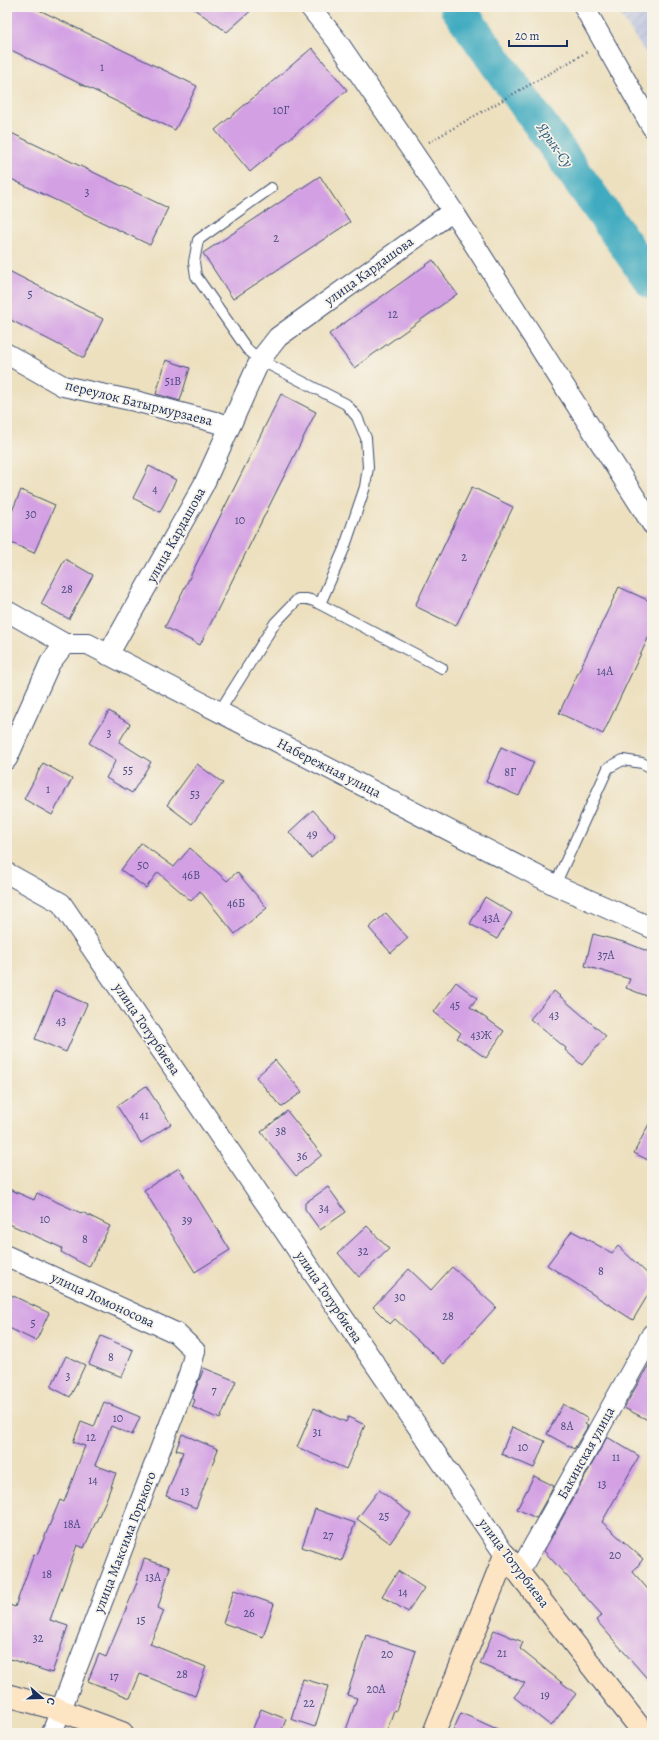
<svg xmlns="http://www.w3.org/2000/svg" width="659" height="1740" font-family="Alegreya,serif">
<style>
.industrial{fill:url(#industrial-furrows)}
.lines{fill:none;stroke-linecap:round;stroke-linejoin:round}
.river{stroke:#41abc0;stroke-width:35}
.building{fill:#d3a0e4}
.service-casing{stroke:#3a4a6d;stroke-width:12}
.minor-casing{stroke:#3a4a6d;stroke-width:22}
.secondary-casing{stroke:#3a4a6d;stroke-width:24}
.path{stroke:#3a4a6d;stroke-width:2.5;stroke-dasharray:1 3;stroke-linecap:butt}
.service{stroke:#fff;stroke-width:10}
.minor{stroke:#fff;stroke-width:20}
.secondary{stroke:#fde5c4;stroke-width:22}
.labels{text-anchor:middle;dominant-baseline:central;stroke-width:3.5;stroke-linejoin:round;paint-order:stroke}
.number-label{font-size:12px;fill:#494b80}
.street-label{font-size:14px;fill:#1b2f5e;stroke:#f7f3e8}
.water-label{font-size:15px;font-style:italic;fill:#285a80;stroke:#f7f3e8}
</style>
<defs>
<pattern id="industrial-furrows" width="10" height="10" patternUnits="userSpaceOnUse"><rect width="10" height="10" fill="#bcc3de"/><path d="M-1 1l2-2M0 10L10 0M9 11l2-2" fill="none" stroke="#a1a8c1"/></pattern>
</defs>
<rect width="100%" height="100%" fill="#f7f3e8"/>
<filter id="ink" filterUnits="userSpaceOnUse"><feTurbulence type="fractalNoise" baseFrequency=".025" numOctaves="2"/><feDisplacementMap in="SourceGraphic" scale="8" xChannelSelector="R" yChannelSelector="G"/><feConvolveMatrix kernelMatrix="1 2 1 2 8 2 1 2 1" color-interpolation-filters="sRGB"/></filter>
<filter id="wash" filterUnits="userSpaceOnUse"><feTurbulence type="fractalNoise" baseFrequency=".012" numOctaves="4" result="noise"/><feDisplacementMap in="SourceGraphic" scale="16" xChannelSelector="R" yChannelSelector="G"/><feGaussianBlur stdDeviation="0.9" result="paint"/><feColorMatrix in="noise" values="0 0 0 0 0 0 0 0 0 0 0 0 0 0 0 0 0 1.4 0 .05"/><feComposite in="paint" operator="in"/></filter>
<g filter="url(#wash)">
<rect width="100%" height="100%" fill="#ede0bf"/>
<path class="industrial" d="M615,7h37v56z"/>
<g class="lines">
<path class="river" d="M457,7l195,275"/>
</g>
<g id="blocks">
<path class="building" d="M7,7h26l164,79 -22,44 -168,-82z
M191,7h64l-28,25z
M312,48l35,42 -97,82 -35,-42z
M7,131l161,77 -18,37 -143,-68z
M320,176l30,46 -117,77 -30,-46z
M433,260l24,34 -103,74 -25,-34z
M7,270l96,49 -19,39 -77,-40z
M166,360l24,8 -10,33 -24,-7z
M281,394l35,18 -116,233 -35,-18z
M149,466l27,14 -16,32 -27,-14z
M472,487l41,20 -57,119 -41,-20z
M21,490l34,15 -21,48 -27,-12v-18z
M65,559l28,16 -24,44 -28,-15z
M619,587l33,15v28l-49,104 -44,-21z
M109,711l21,13 -11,18 32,20 -19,31 -26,-15 10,-18 -27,-17z
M501,747l33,15 -15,34 -33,-14z
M43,763l29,16 -20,36 -28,-16z
M197,764l26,19 -31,41 -25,-19z
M313,810l23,26 -25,22 -22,-26z
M141,843l33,24 16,-19 37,33 10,-9 30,36 -32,26 -35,-43 -9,10 -33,-29 -12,16 -25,-18z
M485,897l27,16 -15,26 -27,-15z
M386,913l22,25 -17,15 -22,-25z
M593,934l34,9 25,10v45l-26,-10 4,-9 -45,-13z
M456,982l21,16 -7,9 34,24 -18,27 -29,-20 4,-5 -27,-21z
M55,990l32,14 -21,48 -31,-13z
M554,991l52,45 -24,29 -17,-15 1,-2 -36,-29z
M275,1060l27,32 -21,15 -25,-30z
M146,1086l25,38 -30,19 -24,-37z
M287,1111l35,44 -26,21 -35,-44z
M652,1118v44l-18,-9z
M179,1168l51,82 -35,22 -51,-82z
M328,1187l18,25 -26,18 -15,-21v-6z
M7,1188l27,12 3,-7 44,20 1,-1 28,14 -21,41 -28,-15 1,-4 -55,-25z
M367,1226l22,23 -30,28 -21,-24z
M572,1231l40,22 6,-7 34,32v10l-19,32 -86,-55z
M452,1267l44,40 -52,57 -49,-45 -5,5 -17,-17 36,-38 22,21z
M7,1293l42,20 -13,28 -29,-14z
M101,1336l32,14 -11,27 -33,-13z
M66,1356l19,9 -15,32 -19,-10z
M652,1359v63l-28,-14z
M204,1368l32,13 -16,38 -28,-12 3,-7 -3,-2z
M104,1402l36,15 -8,18 -21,-9 -16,39 21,8 -10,27 -22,48 -7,-3 -27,75 18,6 -16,47 -45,-15v-54l8,3 19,-53 3,1 23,-55 4,2 21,-56 -12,-4 8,-20 13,5z
M563,1404l25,15 -3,5 3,2 -14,23 -27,-15z
M314,1408l32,14 2,-5 17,8 -19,44 -49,-22z
M512,1427l33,14 -11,27 -33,-14z
M182,1434l36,15 -22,59 -30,-12 17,-44 -7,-2z
M607,1437l32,19 -37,66 41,37 -10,13 19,22v90l-56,-64 6,-5 -58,-64z
M534,1476l20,10 -18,32 -19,-9z
M379,1490l32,24 -21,29 -33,-24z
M315,1509l40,14 -13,38 -40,-14z
M144,1559l26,8 -12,41 6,3 -14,33 56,23 -11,29 -55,-22 -10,24 -42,-17 11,-27 7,3 30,-72z
M398,1571l26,17 -16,24 -26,-16z
M234,1590l40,14 -11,33 -40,-14z
M494,1630l29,12 -3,7 56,45 -25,32 -37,-29 11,-14 -45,-19z
M366,1635l50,16 -20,60 -2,-1 -8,23h-41l12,-35 -10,-3z
M303,1679l25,7 -13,41 -24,-8z
M261,1709l25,10 -5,14h-30z
M461,1713l45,20h-54z"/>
</g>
</g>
<g filter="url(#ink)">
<use href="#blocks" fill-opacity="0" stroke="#3a4a6d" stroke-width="1"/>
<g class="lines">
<g class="service-casing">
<path id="service" d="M271,188l-73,52 -4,22 2,14 51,73 13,11 86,44 11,13 9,21 2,29 -3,20 -21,62 -24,55
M219,712l56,-89 23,-24h9l7,2 128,67
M555,885l53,-117 15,-8 19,3 10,5"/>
</g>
<g class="minor-casing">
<path id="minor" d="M310,7l27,34 116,170
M584,7l68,120
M7,354l56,32 72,15 95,25
M7,611l58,33h23l467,241 97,43
M108,655l96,-171 56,-124 18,-23 175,-126 199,313
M7,759l43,-96 15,-19
M7,873l54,30 444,652
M7,1256l169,77 19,18 -6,23 -137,359
M519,1572l133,-238"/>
</g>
<g class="secondary-casing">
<path id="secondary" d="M7,1695l53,15 62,23
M434,1733l71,-178 139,178"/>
</g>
<path class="path" d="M429,142l158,-90"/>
<use href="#service" class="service"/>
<use href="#minor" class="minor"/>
<use href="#secondary" class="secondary"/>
</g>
</g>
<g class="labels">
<g class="number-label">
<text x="102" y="67">1</text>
<text x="281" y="110">10Г</text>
<text x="87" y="192">3</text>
<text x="276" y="238">2</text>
<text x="30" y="294">5</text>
<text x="393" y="314">12</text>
<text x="173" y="381">51В</text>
<text x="155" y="489">4</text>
<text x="31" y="514">30</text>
<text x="240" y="520">10</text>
<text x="464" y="557">2</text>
<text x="67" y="589">28</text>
<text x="605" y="671">14А</text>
<text x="109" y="733">3</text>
<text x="128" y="770">55</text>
<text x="510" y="772">8Г</text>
<text x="48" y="789">1</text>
<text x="195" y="794">53</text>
<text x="312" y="834">49</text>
<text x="143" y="865">50</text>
<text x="191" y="875">46В</text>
<text x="236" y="903">46Б</text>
<text x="491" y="918">43А</text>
<text x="606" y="955">37А</text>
<text x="455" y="1005">45</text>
<text x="554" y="1015">43</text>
<text x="61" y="1021">43</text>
<text x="481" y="1035">43Ж</text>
<text x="144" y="1115">41</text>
<text x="281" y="1131">38</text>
<text x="302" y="1156">36</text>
<text x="324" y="1208">34</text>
<text x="45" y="1219">10</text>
<text x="187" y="1220">39</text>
<text x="85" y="1239">8</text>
<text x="363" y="1251">32</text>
<text x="601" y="1271">8</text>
<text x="400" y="1297">30</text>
<text x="448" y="1316">28</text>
<text x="33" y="1323">5</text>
<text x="111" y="1357">8</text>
<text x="68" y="1376">3</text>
<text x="214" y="1390">7</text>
<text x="118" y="1418">10</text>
<text x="567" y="1426">8А</text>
<text x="317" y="1432">31</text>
<text x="91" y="1437">12</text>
<text x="523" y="1447">10</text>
<text x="616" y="1457">11</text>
<text x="93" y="1480">14</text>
<text x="602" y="1484">13</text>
<text x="185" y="1491">13</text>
<text x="384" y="1516">25</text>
<text x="72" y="1524">18А</text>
<text x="328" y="1535">27</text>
<text x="615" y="1555">20</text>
<text x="47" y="1574">18</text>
<text x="153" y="1577">13А</text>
<text x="403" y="1592">14</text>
<text x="249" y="1613">26</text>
<text x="141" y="1620">15</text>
<text x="38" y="1638">32</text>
<text x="502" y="1653">21</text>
<text x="387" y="1654">20</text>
<text x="182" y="1674">28</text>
<text x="114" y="1676">17</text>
<text x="376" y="1689">20А</text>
<text x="545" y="1695">19</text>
<text x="309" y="1703">22</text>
</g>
<g class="street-label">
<text transform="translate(369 271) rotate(-36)">улица Кардашова</text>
<text transform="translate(139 403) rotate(14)">переулок Батырмурзаева</text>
<text transform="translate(176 535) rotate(-61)">улица Кардашова</text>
<text transform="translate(329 768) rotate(27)">Набережная улица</text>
<text transform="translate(147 1029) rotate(56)">улица Тотурбиева</text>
<text transform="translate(329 1297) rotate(56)">улица Тотурбиева</text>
<text transform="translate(103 1300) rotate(25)">улица Ломоносова</text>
<text transform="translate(586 1453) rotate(-61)">Бакинская улица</text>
<text transform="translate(125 1542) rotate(-69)">улица Максима Горького</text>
<text transform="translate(514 1563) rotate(53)">улица Тотурбиева</text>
</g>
<g class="water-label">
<text transform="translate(555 145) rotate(55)">Ярык-Су</text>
</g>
</g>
<rect width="659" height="1740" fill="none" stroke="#f7f3e8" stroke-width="24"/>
<g transform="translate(42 1698) rotate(110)" stroke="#f7f3e8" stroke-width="3" paint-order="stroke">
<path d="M0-3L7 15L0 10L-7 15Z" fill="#1b2f5e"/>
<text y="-6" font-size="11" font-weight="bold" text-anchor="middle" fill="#1b2f5e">С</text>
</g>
<path d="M509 40v6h58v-6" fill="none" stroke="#1b2f5e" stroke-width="2"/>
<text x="515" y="40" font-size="12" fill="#1b2f5e" stroke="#f7f3e8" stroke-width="3" paint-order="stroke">20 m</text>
</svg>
